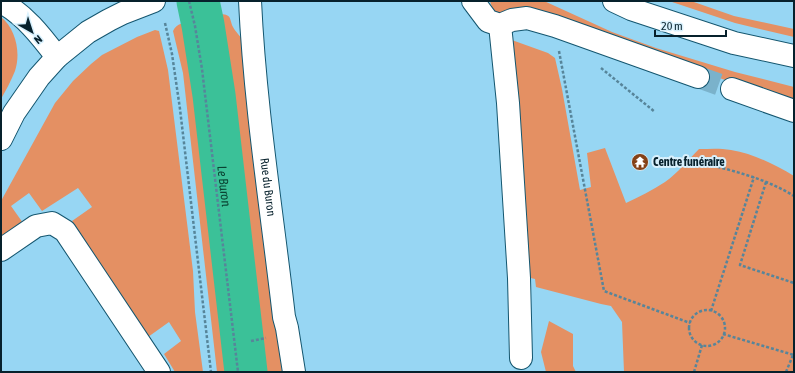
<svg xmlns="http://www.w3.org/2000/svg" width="795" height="373" font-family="'Asap Condensed',sans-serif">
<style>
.green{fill:#e49063}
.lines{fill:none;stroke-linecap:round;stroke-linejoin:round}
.river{stroke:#3bc198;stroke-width:43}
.minor-tunnel{stroke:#7ab2cb;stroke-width:22;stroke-dasharray:22 11;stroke-linecap:butt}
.minor-casing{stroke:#14566f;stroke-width:24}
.major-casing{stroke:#14566f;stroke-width:24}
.path{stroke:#57859a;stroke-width:2.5;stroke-dasharray:3 2;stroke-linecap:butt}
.minor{stroke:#fff;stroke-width:22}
.major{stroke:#fff;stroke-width:22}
.labels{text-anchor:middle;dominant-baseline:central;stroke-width:4;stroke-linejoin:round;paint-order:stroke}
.poi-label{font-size:12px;font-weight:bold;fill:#07212c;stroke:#d9f1fd;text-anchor:start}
.street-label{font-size:12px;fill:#07212c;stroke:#d9f1fd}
.water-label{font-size:13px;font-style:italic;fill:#0a4333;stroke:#d9f1fd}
</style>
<rect width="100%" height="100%" fill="#97d6f3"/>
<path class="green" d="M490,1h54l68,31 44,16 79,24 59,15v32l-60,-36 -210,-72 -23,5c-7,-4 -9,-8 -11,-15z
M669,1h22l43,15 60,13v8l-59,-14z
M221,14c11,1 8,4 12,13 2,4 7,9 10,13l39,332h-28l-37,-312 -8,-43z
M1,17c15,12 20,36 14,54 -4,10 -9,19 -14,28z
M192,21l4,22 40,329h-19l-34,-299 -10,-42c4,-8 11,-8 19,-10z
M155,30l4,1 9,39 25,201 2,41 8,60h-28l-11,-18 17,-13 -12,-19 -21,15 -76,-116 20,-14 -14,-19 -36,23 -13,-18 -18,13 12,17 -22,15v-37l54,-98 18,-22 18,-17 11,-9 35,-18z
M509,39l39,14 7,5 7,31 18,101 11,-3 -4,-34 18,-5 21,55c13,-6 27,-13 39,-21 13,-9 23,-22 34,-33 10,0 21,-1 32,1 23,4 43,14 63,26v196h-170l-2,-50 -11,-16 -10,-2 -65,-17 -1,-8 -9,-2z
M549,321l24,13v32l3,6h-30l-5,-20z"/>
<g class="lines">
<path class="river" id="s1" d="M198,1l5,24 11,70 32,277"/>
<path class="minor-tunnel" d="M698,77l34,12"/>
<g class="minor-casing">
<g id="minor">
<path id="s2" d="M250,1c5,106 22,211 34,316l3,11 7,44"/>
<path d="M473,1l15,20 12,4 12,-5 15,-2 28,8 143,51"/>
<path d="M1,2c23,12 40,34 56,55"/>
<path d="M500,25l8,78 11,175 2,80"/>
<path d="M732,89l62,22"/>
<path d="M1,139l13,-26 25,-36 18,-20 31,-25 21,-12 14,-7 31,-12"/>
<path d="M1,250l35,-24 16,-3 13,8 94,141"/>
</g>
</g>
<g class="major-casing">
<path id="major" d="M614,1l17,8 103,34 60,13"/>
</g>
<path class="path" d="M189,1l6,25 7,43 36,303
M165,23l7,31 8,55 31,263
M559,51l45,240 86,32
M601,68l54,44
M703,163c31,8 64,16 91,33
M766,182l-26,83 54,18
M689 328a18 18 0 1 1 36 0a18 18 0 1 1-36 0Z
M711,311l43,-134
M723,334l71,21
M251,341l15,-3
M694,372l8,-27
M786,372l7,-17"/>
<use href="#minor" class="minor"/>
<use href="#major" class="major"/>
</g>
<defs>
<g id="temple-disc" transform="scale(0.9)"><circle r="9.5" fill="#854116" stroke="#d9f1fd"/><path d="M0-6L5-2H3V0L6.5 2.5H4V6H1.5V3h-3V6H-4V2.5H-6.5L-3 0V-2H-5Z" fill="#fff"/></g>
</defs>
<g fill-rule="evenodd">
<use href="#temple-disc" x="640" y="162"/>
</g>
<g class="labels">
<g class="poi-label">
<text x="653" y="162">Centre funéraire</text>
</g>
<g class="street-label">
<text stroke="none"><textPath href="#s2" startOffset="187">Rue du Buron</textPath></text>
</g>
<g class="water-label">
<text stroke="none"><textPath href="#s1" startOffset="187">Le Buron</textPath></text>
</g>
</g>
<rect width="795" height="373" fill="none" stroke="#07212c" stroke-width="4"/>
<g transform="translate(32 32) rotate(141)" stroke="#d9f1fd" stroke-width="3" paint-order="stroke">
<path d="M0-3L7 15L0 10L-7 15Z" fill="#07212c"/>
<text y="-6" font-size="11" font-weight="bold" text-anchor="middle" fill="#07212c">N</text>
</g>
<path d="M655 30v6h71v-6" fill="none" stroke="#07212c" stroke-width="2"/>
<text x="661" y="30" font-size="12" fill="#07212c" stroke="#d9f1fd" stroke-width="3" paint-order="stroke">20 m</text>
</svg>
